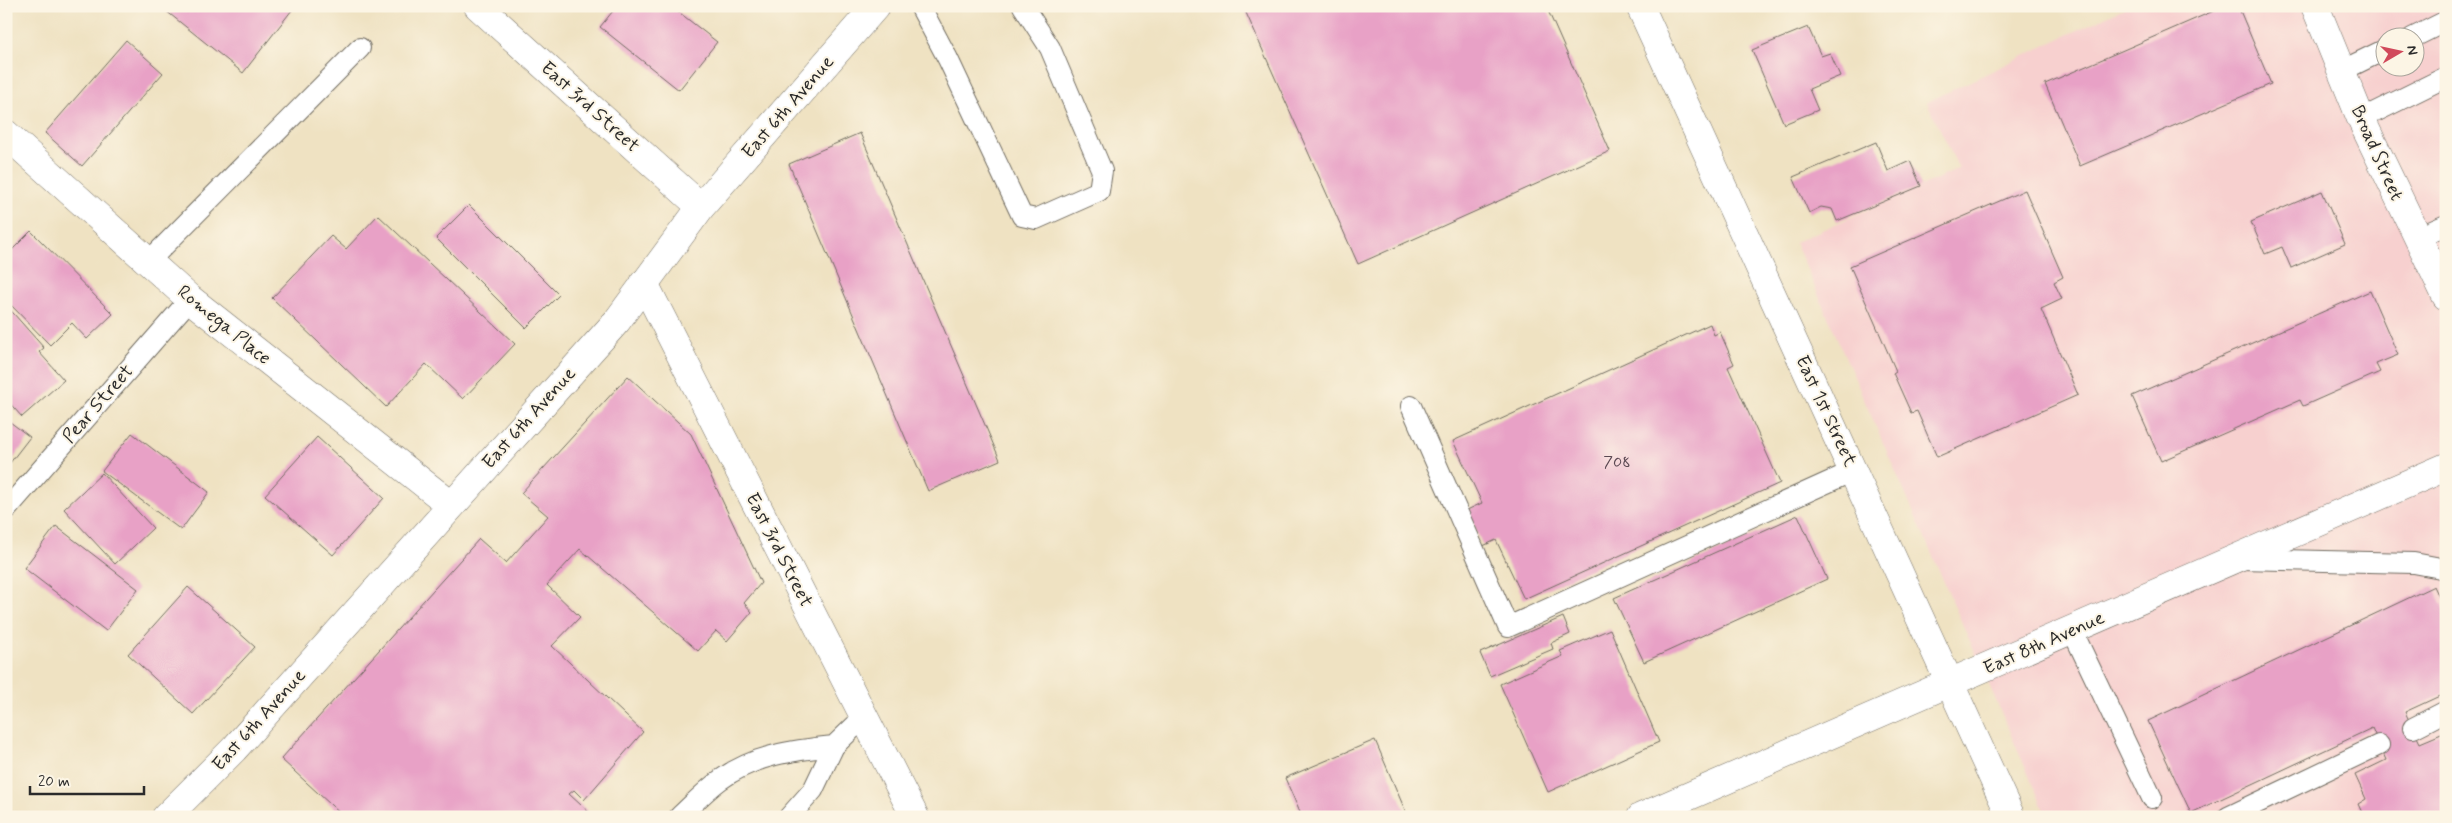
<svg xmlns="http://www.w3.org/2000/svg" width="2452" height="823" font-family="Mynerve,sans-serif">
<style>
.built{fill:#f7d0cf;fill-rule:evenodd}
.building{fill:#e8a1c6}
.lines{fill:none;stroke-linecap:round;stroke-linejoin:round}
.lane-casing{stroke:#706b60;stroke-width:22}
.street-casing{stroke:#706b60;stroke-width:29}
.secondary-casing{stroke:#706b60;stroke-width:29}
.lane{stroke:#fff;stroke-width:20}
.street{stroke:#fff;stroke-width:28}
.secondary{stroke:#fff;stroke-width:28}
.labels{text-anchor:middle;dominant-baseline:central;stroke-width:4;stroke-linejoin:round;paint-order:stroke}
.number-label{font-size:16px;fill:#5a4852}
.street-label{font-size:19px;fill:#2b2b2b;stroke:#fcf5e5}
</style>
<rect width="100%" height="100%" fill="#fcf5e5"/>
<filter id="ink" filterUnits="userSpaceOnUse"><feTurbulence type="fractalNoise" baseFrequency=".02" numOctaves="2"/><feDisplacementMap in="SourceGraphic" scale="10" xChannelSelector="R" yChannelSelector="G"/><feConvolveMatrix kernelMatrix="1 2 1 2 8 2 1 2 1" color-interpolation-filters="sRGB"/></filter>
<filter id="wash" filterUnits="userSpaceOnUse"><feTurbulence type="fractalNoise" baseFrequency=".0096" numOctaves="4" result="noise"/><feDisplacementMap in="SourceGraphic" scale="20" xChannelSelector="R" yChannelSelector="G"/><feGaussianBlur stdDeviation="1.12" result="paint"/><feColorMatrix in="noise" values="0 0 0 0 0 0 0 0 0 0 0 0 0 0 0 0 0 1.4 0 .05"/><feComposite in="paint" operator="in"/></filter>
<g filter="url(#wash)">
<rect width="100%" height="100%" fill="#efe2c2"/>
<path class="built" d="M2128,6h318v811h-399l-252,-575 164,-73 -32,-67zM2384,38h30v30h-30z"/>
<g id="blocks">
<path class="building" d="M160,6h127l5,4 -49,63z
M617,6h54l46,36 -38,48 -79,-63z
M1243,6h303l64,145 -252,113z
M2225,6h13l33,78 -191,82 -35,-82z
M1808,27l13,29 9,-3 10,23 -31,13 9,21 -34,14 -32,-74z
M126,40l37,33 -81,93 -37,-33z
M860,133l140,327 -72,31 -139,-327z
M1876,142l12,29 22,-10 11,25 -84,35 -5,-12 -11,-2 -12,6 -16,-36z
M2025,190l38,87 -9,5 8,17 -21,10 37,86 -141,62 -20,-46 -6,2 -18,-40 3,-2 -46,-105z
M2322,191l23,53 -54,24 -9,-21 -17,7 -14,-32z
M469,205l90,90 -33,33 -90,-90z
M378,215l137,129 -52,55 -37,-35 -40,43 -114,-109 59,-62 15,13z
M31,231l82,83 -26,25 -15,-16 -22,22 -44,-45v-44z
M2370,291l28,64 -22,9 4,8 -77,34 -3,-6 -139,61 -29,-65z
M6,305l38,43 -5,4 25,28 -42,37 -16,-18z
M1710,324l4,11 6,-3 14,32 -6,3 52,116 -256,116 -28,-59 -13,6 -16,-36 15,-7 -29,-62z
M628,376l63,58 70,149 -17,20 8,9 -25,29 -11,-10 -18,20 -118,-102 -33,36 33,32 -28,29 91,86 -59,68 -10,-10 -5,4 25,23h-250l-63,-58 198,-220 27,24 42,-47 -27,-23z
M6,419l24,18 -24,31z
M132,433l77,59 -28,38 -79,-59z
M317,437l67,61 -51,57 -68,-60z
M102,473l51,55 -38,36 -51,-55z
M1798,515l29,64 -183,83 -30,-64z
M56,526l82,63 -32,42 -82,-63z
M2434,586l12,26v81l-41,19 15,31 26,-11v85h-82l-6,-13 8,-5 -11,-24 31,-15 -14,-32 -181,85 -43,-92z
M188,587l67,60 -62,67 -65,-60z
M1563,617l7,17 -19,9 2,6 -63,27 -10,-23z
M1610,629l49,113 -111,50 -48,-108 63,-28 -3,-5z
M1375,740l33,77h-106l-17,-39z"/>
</g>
</g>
<g filter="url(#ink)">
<use href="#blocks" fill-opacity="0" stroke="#706b60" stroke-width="1"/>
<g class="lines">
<g class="lane-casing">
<path id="lane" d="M920,6l28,53 74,157 14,3 63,-28 3,-20 -52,-123 -27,-42
M2412,38l34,-17
M2341,71l43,-21
M2361,119l85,-42
M2416,238l30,-13
M149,261l211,-213
M1411,406l97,221 345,-156
M6,510l184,-211
M2240,559l174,4 32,6
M2072,630l80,168
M2413,728l33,-17
M679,817c13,-12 26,-26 41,-37 34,-25 74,-30 114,-34
M789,817l24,-27 21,-44 31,-30
M2228,817l151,-72"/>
</g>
<g class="street-casing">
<path id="street" d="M6,134l184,165 261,206
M644,283l271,534"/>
</g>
<g class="secondary-casing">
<path id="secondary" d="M478,6l223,201
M1640,6l371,811
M2315,6l46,113 85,177
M166,817l68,-68 383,-428 84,-114 175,-201
M1641,817l805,-350"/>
</g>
<use href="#lane" class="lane"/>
<use href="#street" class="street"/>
<use href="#secondary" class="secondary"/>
</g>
</g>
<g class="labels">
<g class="number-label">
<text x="1617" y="462">708</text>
</g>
<g class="street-label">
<text transform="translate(590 107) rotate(42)">East 3rd Street</text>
<text transform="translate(788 107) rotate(-49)">East 6th Avenue</text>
<text transform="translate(2377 153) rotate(66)">Broad Street</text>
<text transform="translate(224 325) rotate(39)">Romega Place</text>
<text transform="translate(98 404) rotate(-49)">Pear Street</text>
<text transform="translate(1826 411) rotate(65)">East 1st Street</text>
<text transform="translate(529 418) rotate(-48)">East 6th Avenue</text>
<text transform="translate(779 550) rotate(63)">East 3rd Street</text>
<text transform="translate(2044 643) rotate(-24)">East 8th Avenue</text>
<text transform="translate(259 720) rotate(-48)">East 6th Avenue</text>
</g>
</g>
<rect width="2452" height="823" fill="none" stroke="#fcf5e5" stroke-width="25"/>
<g transform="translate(2400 52) rotate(81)"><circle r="24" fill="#fcf5e5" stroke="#a8a49b"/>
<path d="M0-4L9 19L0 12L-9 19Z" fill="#d1495b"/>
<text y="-8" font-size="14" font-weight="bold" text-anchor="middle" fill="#2b2b2b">N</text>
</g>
<path d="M30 786v8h114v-8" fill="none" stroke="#2b2b2b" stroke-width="2.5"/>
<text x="38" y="786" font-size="15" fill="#2b2b2b" stroke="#fcf5e5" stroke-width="4" paint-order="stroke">20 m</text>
</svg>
